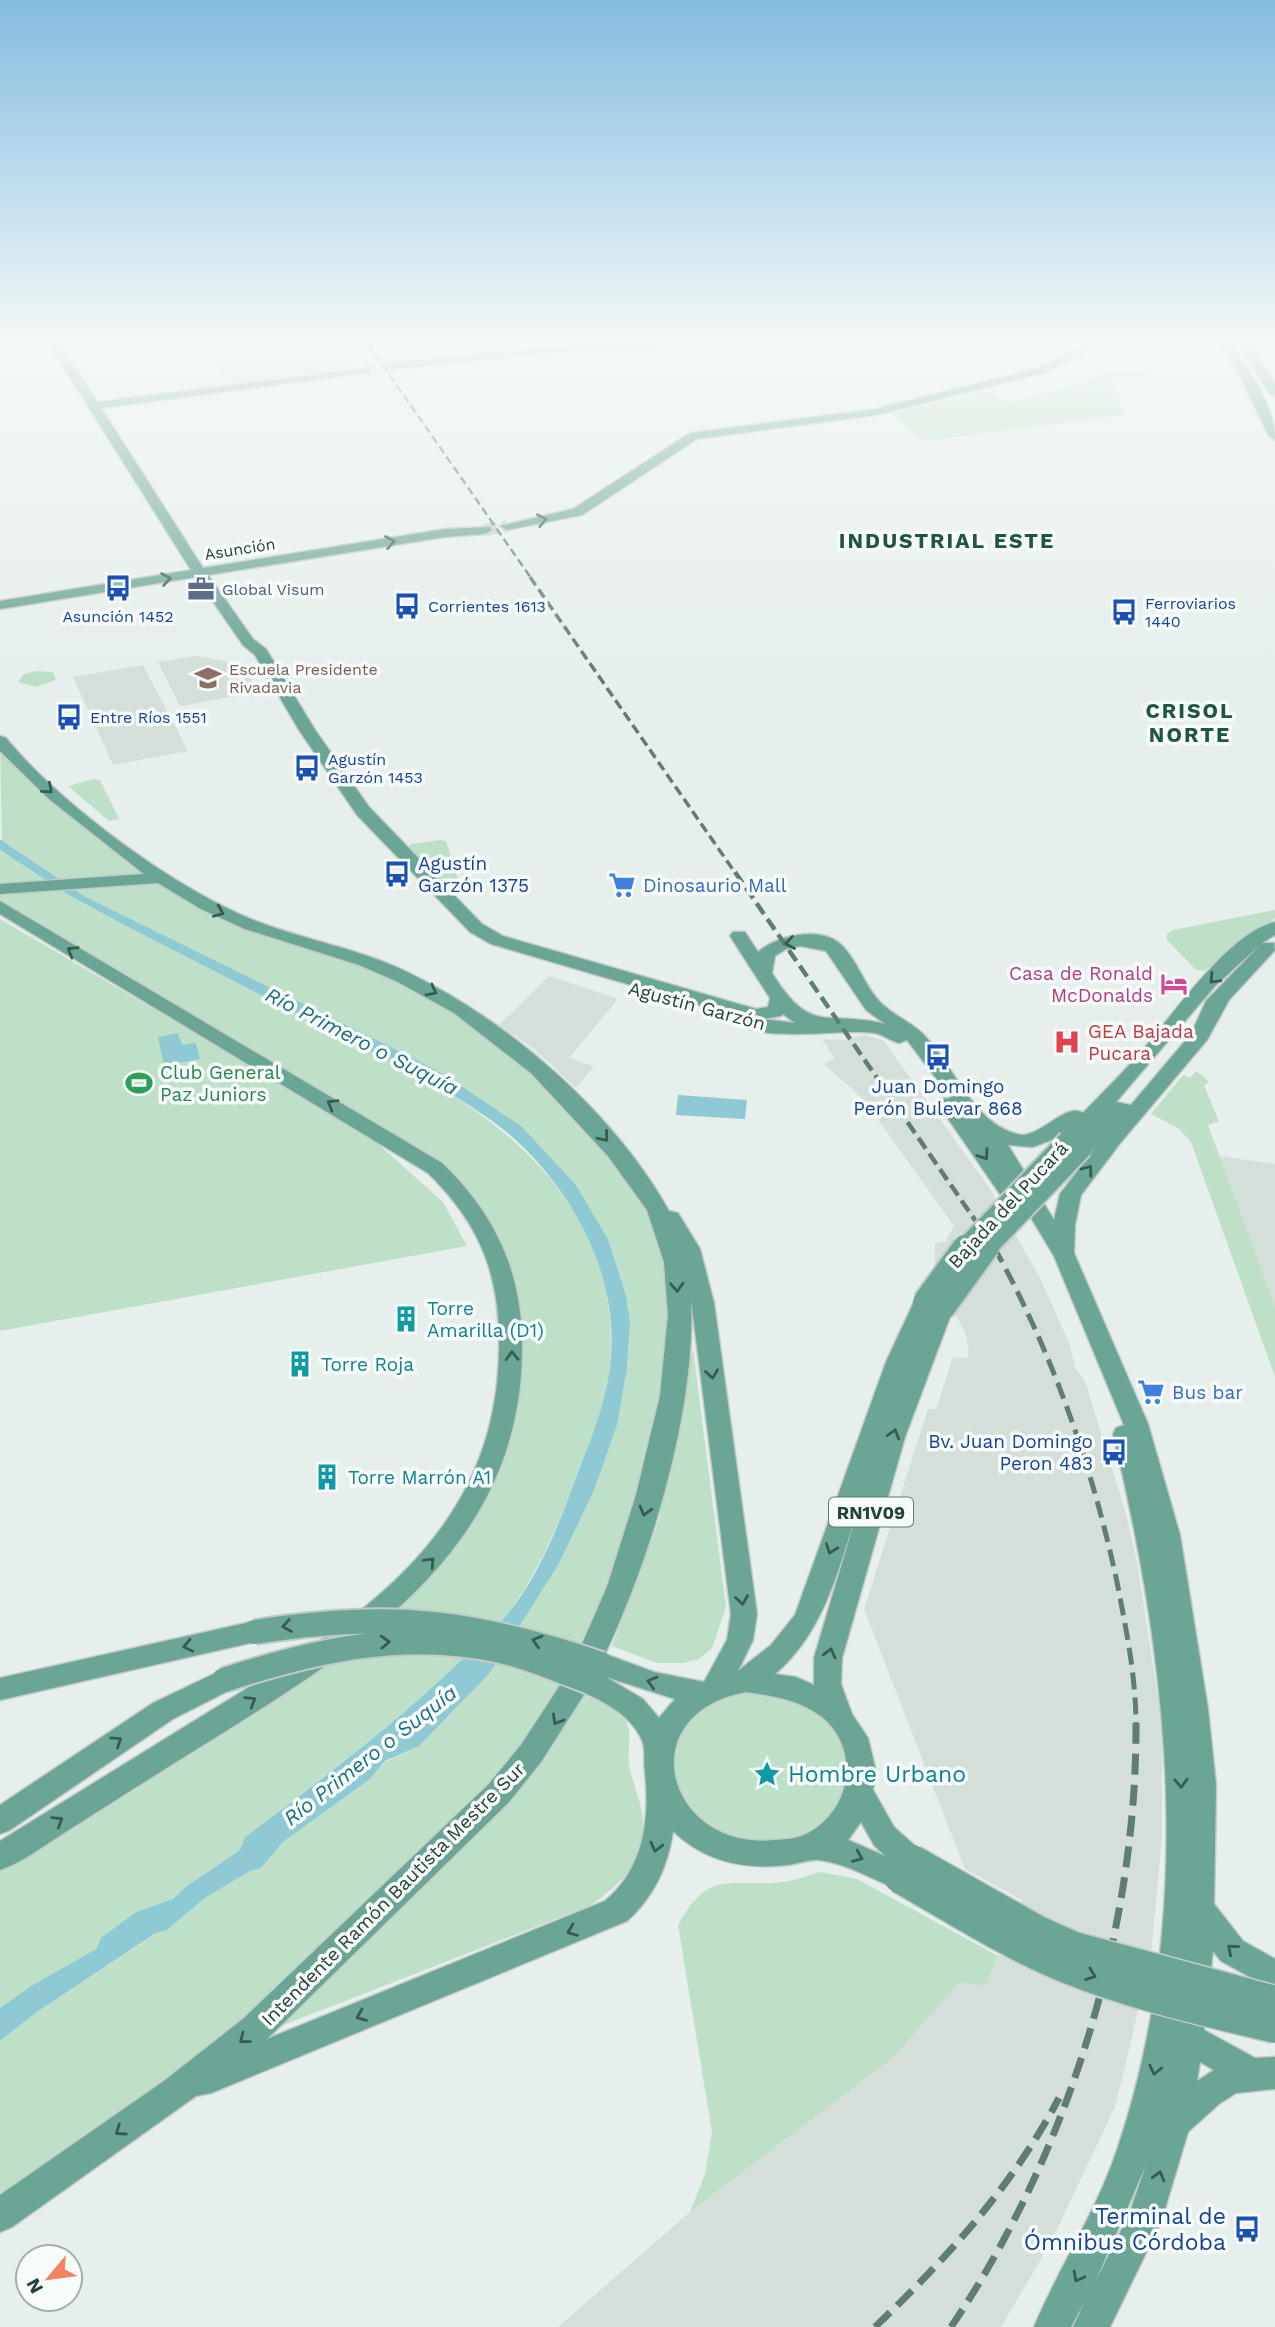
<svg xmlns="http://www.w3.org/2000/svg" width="1275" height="2327" font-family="'Work Sans',sans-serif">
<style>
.built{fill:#d4dfda}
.green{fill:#bfe0c8}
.water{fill:#8ec9d4}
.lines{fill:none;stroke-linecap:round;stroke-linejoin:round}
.major-tunnel{stroke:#bfccc8;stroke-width:12;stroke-dasharray:12 6;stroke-linecap:butt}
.major-casing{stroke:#c2cac8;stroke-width:3}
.major{fill:#6aa596;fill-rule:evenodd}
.rail-far4{stroke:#5f7d75;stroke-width:2.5;stroke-dasharray:8 4.5;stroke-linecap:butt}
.rail-far3{stroke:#5f7d75;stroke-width:3.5;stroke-dasharray:10 5;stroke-linecap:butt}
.rail-far2{stroke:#5f7d75;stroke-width:4.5;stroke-dasharray:13 6;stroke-linecap:butt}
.rail-far1{stroke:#5f7d75;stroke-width:5;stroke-dasharray:17 8;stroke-linecap:butt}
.rail{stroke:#5f7d75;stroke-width:7;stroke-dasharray:21 10;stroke-linecap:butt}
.major-bridge-far2-casing{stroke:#c2cac8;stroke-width:23;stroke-linecap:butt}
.major-bridge-far1-casing{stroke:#c2cac8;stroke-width:28;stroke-linecap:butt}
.major-bridge-casing{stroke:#c2cac8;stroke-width:35;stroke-linecap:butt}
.major-bridge-far2{stroke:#6aa596;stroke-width:19}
.major-bridge-far1{stroke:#6aa596;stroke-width:24}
.major-bridge{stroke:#6aa596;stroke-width:32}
.oneway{stroke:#365b51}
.labels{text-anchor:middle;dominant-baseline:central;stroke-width:7;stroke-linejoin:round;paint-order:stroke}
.far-street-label{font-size:16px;fill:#24423a;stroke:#f7fbf9}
.far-service-label{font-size:16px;fill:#4e5e75;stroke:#f7fbf9;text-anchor:start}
.far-transit-label{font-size:16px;fill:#164399;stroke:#f7fbf9;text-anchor:start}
.far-education-label{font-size:16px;fill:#785e54;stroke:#f7fbf9;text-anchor:start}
.shield{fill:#f7fbf9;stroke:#637a73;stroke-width:2}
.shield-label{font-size:18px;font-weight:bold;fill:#24423a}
.transit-label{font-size:19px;fill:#164399;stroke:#f7fbf9;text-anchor:start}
.shop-label{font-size:19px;fill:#366cbe;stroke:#f7fbf9;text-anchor:start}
.hotel-label{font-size:19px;fill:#b23c85;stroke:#f7fbf9;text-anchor:end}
.street-label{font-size:19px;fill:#24423a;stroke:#f7fbf9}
.health-label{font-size:19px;fill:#be3a42;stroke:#f7fbf9;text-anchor:start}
.leisure-label{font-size:19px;fill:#27864d;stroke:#f7fbf9;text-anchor:start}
.culture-label{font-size:19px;fill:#0d838f;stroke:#f7fbf9;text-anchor:start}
.far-district-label{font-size:21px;font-weight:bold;letter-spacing:2px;fill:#1f5548;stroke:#f7fbf9}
.water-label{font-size:21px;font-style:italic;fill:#1c6f80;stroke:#f7fbf9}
.near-culture-label{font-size:23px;fill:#0d838f;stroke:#f7fbf9;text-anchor:start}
.near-transit-label{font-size:23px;fill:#164399;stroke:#f7fbf9;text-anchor:end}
</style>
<rect width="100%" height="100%" fill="#e6efeb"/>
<path class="built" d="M46,344h292l22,29 -128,16 -35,-44 -139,18z
M196,656l45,8 17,28 -78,14 -22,-44z
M143,665l45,86 -75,14 -40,-88z
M549,976l69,23 -49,59 25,8 -18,22 -43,-40 -34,-23z
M864,1035l19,5 107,149 50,89 30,67 5,23 10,13 41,133 11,48 22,143 3,41v91l-11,117 -26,113 -10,40 -65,137 -49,83h-443l132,-115 204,-155 65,-76 26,5 37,-86 -57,-31 -101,-260 64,-200h8l17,-52 14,1 2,-6 -3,-17 -31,-64v-28l10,-1 9,-16 -80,-112 -15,-19 -35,-31 11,-5 -13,-20 23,1z
M1219,1156l56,8v142z"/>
<path class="green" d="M1108,372l42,1 1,4 -40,-1 14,39 -201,26 -33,-27 93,-23 28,11 69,-18z
M36,671l17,1 3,8 -20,7 -18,-5 6,-8z
M0,741l27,30 171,131 171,60 119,65 150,151 39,104 -31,229 -93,217 -299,302 -254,185v-174l37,-29 120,-79 10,-3 38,-32 45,-27 11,-3 22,-26 87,-63 15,-17 34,-16 70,-72 106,-186 22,-63 10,-56 3,-48 -4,-26 -18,-56 -32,-54 -133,-111 -357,-177 -84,-57z
M94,779l6,1 19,39 -10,2 -41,-35z
M440,840l6,1 14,45 -11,2 -42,-40 4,-4z
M0,850l67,44 59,32 311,159c112,70 190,157 171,297 -5,30 -19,62 -30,90 -19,49 -36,96 -68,138 -17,23 -42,44 -63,64 -64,59 -133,110 -202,163l-5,13 -53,36 -7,9 -14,8 -30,9 -38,31 -2,6 -65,37 -31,22v-151l419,-283 84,-138 -4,-180 -48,-74 -451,-276z
M1275,910v8l-71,53 -8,-1 -29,-30v-6l6,-4z
M0,919l366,214 77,69 24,44 -467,85z
M1196,1071l13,10 -5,5 15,35 -11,4 67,181v71l-84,-235 -13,-14 -27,-14 32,-39 7,3z
M693,1349l33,258 -14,41 -13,11 -16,4h-26l-45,-17 47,-126z
M748,1690c13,2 30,1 42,6 44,17 79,71 44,114 -41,50 -125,38 -153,-17 -3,-5 -9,-13 -10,-19 -1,-6 2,-15 2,-21 2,-16 11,-34 25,-45 12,-9 35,-13 50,-18z
M581,1694c14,5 38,14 45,27 7,13 1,29 3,43 3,19 13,38 14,57 4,39 -25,66 -54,85l-313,122 243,-240 46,-63z
M820,1872l37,7 141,77 -13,30 -26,-4 -65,75 -204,155 15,-38 7,-42 -34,-207c32,-58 51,-37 106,-43 12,-2 25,-7 36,-10z"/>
<path class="water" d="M0,839l86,58 323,159 34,18 79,53 54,58 32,54 18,56 4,26 -3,48 -10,56 -22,63 -37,77 -69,109 -70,72 -34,15 -15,18 -87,63 -22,26 -11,3 -45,27 -38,32 -11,3 -119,79 -37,29v-33l31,-22 65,-37 5,-11 35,-26 37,-13 14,-13 53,-36 5,-13c70,-53 140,-105 205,-166 20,-19 42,-38 59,-59 33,-41 50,-89 68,-137 11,-29 24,-59 30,-90 19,-91 -23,-180 -88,-242 -24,-23 -54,-40 -82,-58l-311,-159 -59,-32 -67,-44z
M178,1033l4,12 14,-2 4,16 -36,7 -6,-29z
M678,1095l69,5 -2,19 -69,-4z"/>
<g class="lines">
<path class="major-tunnel" d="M365,370l30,-4
M485,530l22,-4"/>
<g class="major-casing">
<path id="major" d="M49,344h11l37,58 272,-34v4l-4,1 -264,35 102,160 242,-39 45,-2 2,3 -7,4 -40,3 -237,38 45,64 13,10 49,81 54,77 113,117 21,12 253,73 12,-2 2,-9 -40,-62 3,-4h12l13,20c18,-16 60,-26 81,-9 17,14 25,42 40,58 12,13 30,20 43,32 33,32 51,94 100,102 22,-1 45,-33 61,-22 21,-22 43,-43 62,-66 31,-36 84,-114 130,-125v13l-13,8h12l1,7 -46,50 -22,40 -86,102 -40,53 -6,30 -1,28 74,171 32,111 28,174 8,76 -2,119 29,37 32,18v32l-54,-30 -8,-10 -9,79 51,28 20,-1v32l-39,4 -17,11 -31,28 -27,90 -51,105h-37l13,-28 -15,28h-37c25,-60 62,-114 83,-177 79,-234 53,-481 -4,-716l3,-6 8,-3 -70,-169 -24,-40h-15l-75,-109 -3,-4 3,-4 11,-1 -44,-58 -8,3c-9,-2 -16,-9 -25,-10 -30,-5 -117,11 -135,-11l4,-4 -252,-74 -21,-12 -113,-117 -58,-85 -44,-75 -12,-10 -47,-68 -196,32v-8l191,-31zM1261,944l-55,57 -15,33 -60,71 -15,-3 99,-116zM800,946l26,5 40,59 19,14c-60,-15 -73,13 -113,-51l3,-17 11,-7zM783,1014l12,9 -32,-4 18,-3zM1059,1137l2,8h14l-2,3 3,5h14l6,-6 -36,47 -6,26 -46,-75 25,2zM1200,2062l14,8 -17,11zM1146,2165l-17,50 -34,67z
M619,344h91l-5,3 -165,7 -145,15 -6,-3 6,-3 145,-15z
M1086,344h14l-53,28 -171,43 -179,24 -115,76 -75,15 -7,-4 73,-17 117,-76 186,-24 163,-41z
M1218,344h11c20,25 46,63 46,96l-6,-4 -34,-70z
M1240,344h11l24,40v12l-6,-3z
M0,736l6,2c55,67 169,151 250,183 51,20 106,28 155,53 100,49 203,139 258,237l9,2 22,36 14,54 43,311 -4,26 -15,31 33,-26 24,-30 91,-253 28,-60 3,-5h16l3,6h14l3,6 -48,128 -63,221 -1,26 11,30 16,24 8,33 -3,19 21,37 28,25 5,9 -5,9 -9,4 -2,12 -11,4c-27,-10 -51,-26 -81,-30 -9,-1 -22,4 -31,5 -44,5 -83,-3 -115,-34 -5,35 -19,66 -46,90l-416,172 -15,3 -184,131 -12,5v-37l164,-114 79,-62 246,-235 32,-39 51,-78 35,-80 29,-92 24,-99 8,-81 -4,-53 -17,-52 -39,-54 -77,-83 -77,-60 -58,-32 -37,-16 -114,-36 -44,-20 -43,-26 -158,11v-10l144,-10 -95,-75 -49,-48zM691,1299l40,315 -4,26 -23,42 -50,-10 -49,-18c47,-99 91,-245 86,-355zM857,1513l-43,145v27l-18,-8 -21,-3c49,-42 62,-102 82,-161zM606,1677l69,22 -16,19 -16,-19zM746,1692c27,4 52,7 75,24 40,32 31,92 -11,116 -12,7 -22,7 -36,8 -107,11 -146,-126 -28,-148zM585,1693c21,10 43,21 55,43 7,12 3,23 5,36 5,48 -1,96 -40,129l-338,138 242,-237 32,-40zM861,1822l13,23 11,11 -37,-16z
M0,901l442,262c55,53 81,112 80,188 -2,214 -188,311 -346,411 -38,24 -75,47 -112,71 -21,13 -41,29 -64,37v-29c69,-43 138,-85 207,-128 143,-88 288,-172 292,-360 2,-76 -17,-127 -71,-180l-428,-259z
M255,1621l9,3 4,8 -4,8 -264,60v-22z
M224,1669l10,3 4,8 -4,8 -61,31 -163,111 -10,4v-29l153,-102z"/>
</g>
<use href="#major" class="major"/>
<path class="rail-far4" d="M368,344l163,234"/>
<path class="rail-far3" d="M530,577l206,297"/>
<path class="rail-far2" d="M735,872l260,377"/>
<path class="rail-far1" d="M994,1247c58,105 98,218 123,335 9,47 19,94 19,143"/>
<path class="rail" d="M875,2327c72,-69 137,-140 184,-229
M951,2327c117,-173 186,-396 185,-604"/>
<g class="major-bridge-far2-casing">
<path id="major-bridge-far2" d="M964,1249l104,-109
M986,1249l97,-101"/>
</g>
<g class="major-bridge-far1-casing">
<path id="major-bridge-far1" d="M925,1302l40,-55
M942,1309l45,-62
M255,1632c135,-21 217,-12 346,32
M224,1680c89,-29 179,-50 272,-30 33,7 65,21 96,33"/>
</g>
<g class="major-bridge-casing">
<path id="major-bridge" d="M912,1861l124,70 38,17 201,54
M900,1877c56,32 110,67 169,91 67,27 137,42 206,59"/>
</g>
<use href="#major-bridge-far2" class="major-bridge-far2"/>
<use href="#major-bridge-far1" class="major-bridge-far1"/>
<use href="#major-bridge" class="major-bridge"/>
</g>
<defs><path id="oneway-chevron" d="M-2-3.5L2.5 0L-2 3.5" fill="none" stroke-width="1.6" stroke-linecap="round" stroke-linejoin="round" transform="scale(1.75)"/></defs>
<g class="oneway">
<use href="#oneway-chevron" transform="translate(542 520) rotate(-11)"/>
<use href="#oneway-chevron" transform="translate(390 542) rotate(-10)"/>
<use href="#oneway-chevron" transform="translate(166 579) rotate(-9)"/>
<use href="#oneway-chevron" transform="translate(48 789) rotate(41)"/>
<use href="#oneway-chevron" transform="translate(219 912) rotate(23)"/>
<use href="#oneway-chevron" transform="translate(790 943) rotate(170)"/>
<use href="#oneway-chevron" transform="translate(72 951) rotate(-149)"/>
<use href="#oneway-chevron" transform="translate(1214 979) rotate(133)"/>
<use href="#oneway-chevron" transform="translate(432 991) rotate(28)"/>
<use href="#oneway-chevron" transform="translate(332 1104) rotate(-149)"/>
<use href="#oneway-chevron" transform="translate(604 1137) rotate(50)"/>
<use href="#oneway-chevron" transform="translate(984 1155) rotate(55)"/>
<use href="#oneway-chevron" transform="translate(1088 1170) rotate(-53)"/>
<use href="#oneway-chevron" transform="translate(677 1287) rotate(87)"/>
<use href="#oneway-chevron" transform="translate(512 1356) rotate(-92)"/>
<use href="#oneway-chevron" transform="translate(712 1374) rotate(82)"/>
<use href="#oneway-chevron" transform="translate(894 1434) rotate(-73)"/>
<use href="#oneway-chevron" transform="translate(645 1511) rotate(105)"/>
<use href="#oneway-chevron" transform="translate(831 1549) rotate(110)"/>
<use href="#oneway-chevron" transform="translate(430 1562) rotate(-47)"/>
<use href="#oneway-chevron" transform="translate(742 1600) rotate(82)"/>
<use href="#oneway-chevron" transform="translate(287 1626) rotate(170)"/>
<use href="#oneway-chevron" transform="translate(537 1641) rotate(-163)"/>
<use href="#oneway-chevron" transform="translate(385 1642) rotate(-3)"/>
<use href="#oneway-chevron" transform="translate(188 1646) rotate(167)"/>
<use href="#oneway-chevron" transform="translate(830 1653) rotate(-76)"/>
<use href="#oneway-chevron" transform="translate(652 1682) rotate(-164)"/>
<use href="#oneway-chevron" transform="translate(251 1701) rotate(-32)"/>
<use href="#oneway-chevron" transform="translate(557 1720) rotate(120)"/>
<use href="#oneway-chevron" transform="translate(117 1741) rotate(-34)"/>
<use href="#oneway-chevron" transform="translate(1181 1783) rotate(88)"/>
<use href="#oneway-chevron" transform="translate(58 1821) rotate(-32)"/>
<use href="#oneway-chevron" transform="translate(656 1847) rotate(104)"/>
<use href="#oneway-chevron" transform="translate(858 1857) rotate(22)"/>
<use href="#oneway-chevron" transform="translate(572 1931) rotate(158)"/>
<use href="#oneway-chevron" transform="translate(1232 1949) rotate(-139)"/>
<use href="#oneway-chevron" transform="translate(1091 1975) rotate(20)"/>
<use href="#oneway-chevron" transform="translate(361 2016) rotate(158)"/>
<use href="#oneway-chevron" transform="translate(244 2039) rotate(142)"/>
<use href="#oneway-chevron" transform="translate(1155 2070) rotate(103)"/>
<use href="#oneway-chevron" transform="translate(120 2131) rotate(145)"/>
<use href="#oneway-chevron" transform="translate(1159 2176) rotate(-74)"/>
<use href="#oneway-chevron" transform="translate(1078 2277) rotate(117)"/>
</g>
<linearGradient id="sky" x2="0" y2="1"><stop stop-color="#84bce0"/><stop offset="0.51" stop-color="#f4f8f6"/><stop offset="1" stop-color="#f4f8f6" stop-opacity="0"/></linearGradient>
<rect width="1275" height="670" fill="url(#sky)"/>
<defs>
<g id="bus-bare" transform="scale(2.1)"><path d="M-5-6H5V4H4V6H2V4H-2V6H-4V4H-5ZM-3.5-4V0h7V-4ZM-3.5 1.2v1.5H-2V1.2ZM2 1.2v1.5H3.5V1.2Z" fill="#1a4fb4" stroke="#f7fbf9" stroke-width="2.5" paint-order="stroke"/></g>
<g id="office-bare" transform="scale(2.1)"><path d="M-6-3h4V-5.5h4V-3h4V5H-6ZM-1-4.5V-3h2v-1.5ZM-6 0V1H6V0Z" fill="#5c6f8a" stroke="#f7fbf9" stroke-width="2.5" paint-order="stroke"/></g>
<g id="school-bare" transform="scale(2.1)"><path d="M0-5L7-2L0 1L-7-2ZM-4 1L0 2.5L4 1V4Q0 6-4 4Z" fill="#8d6e63" stroke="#f7fbf9" stroke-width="2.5" paint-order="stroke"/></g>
<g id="supermarket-bare" transform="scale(2.1)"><path d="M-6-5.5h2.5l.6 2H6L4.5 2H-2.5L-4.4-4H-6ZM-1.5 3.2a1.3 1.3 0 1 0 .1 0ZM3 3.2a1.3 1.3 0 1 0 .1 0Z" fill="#3f7fe0" stroke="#f7fbf9" stroke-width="2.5" paint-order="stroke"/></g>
<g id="hotel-bare" transform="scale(2.1)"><path d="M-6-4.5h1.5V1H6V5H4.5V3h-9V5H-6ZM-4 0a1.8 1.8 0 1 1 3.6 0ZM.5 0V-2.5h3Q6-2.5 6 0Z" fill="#d1479c" stroke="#f7fbf9" stroke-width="2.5" paint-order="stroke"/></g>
<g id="hospital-bare" transform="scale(2.1)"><path d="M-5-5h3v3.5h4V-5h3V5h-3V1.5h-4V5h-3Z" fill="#e0444e" stroke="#f7fbf9" stroke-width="2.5" paint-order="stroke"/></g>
<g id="stadium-bare" transform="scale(2.1)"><path d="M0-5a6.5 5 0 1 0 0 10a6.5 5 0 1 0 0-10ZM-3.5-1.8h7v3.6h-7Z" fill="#2e9e5b" stroke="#f7fbf9" stroke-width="2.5" paint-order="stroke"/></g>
<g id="building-bare" transform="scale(2.1)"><path d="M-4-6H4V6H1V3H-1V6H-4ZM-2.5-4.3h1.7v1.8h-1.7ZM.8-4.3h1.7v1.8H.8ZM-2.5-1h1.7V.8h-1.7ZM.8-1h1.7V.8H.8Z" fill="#0f9aa8" stroke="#f7fbf9" stroke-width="2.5" paint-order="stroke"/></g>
<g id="sight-bare" transform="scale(2.1)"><path d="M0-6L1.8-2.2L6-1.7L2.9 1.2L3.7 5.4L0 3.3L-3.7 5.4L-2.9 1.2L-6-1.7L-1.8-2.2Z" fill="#0f9aa8" stroke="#f7fbf9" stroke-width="2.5" paint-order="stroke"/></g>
</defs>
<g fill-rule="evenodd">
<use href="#bus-bare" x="118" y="588"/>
<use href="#office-bare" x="201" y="589"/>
<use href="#bus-bare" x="407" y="606"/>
<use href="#bus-bare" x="1124" y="612"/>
<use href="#school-bare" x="208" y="678"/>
<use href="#bus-bare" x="69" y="717"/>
<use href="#bus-bare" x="307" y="768"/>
<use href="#bus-bare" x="397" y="874"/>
<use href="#supermarket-bare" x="622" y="885"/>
<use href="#hotel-bare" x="1174" y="984"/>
<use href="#hospital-bare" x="1067" y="1042"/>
<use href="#bus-bare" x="938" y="1057"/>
<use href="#stadium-bare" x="139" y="1083"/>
<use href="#building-bare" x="406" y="1319"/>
<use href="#building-bare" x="300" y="1364"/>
<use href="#supermarket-bare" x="1151" y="1392"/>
<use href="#bus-bare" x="1114" y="1452"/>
<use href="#building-bare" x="327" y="1477"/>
<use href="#sight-bare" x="767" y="1774"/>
<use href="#bus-bare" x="1247" y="2229"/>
</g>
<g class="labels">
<g class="far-street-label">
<text transform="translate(240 549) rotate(-9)">Asunción</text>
</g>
<g class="far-service-label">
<text x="222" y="589">Global Visum</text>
</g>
<g class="far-transit-label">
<text x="1145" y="603">Ferroviarios<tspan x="1145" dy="18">1440</tspan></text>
<text x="428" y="606">Corrientes 1613</text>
<text x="118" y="616" text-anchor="middle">Asunción 1452</text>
<text x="90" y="717">Entre Ríos 1551</text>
<text x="328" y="759">Agustín<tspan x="328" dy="18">Garzón 1453</tspan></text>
</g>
<g class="far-education-label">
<text x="229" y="669">Escuela Presidente<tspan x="229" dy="18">Rivadavia</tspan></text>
</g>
<rect class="shield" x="829" y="1497.5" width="84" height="29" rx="5"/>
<g class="shield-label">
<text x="871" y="1512">RN1V09</text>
</g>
<g class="transit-label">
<text x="418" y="863">Agustín<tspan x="418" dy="22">Garzón 1375</tspan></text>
<text x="938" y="1086" text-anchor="middle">Juan Domingo<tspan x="938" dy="22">Perón Bulevar 868</tspan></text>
<text x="1093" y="1441" text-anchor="end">Bv. Juan Domingo<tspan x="1093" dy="22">Peron 483</tspan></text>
</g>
<g class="shop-label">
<text x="643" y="885">Dinosaurio Mall</text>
<text x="1172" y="1392">Bus bar</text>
</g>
<g class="hotel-label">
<text x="1153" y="973">Casa de Ronald<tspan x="1153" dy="22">McDonalds</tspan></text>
</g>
<g class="street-label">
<text transform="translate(697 1006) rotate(15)">Agustín Garzón</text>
<text transform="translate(1008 1205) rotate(-47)">Bajada del Pucará</text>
<text transform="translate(393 1894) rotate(-45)">Intendente Ramón Bautista Mestre Sur</text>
</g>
<g class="health-label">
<text x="1088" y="1031">GEA Bajada<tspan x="1088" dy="22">Pucara</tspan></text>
</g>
<g class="leisure-label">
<text x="160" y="1072">Club General<tspan x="160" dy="22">Paz Juniors</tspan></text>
</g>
<g class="culture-label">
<text x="427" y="1308">Torre<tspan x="427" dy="22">Amarilla (D1)</tspan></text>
<text x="321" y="1364">Torre Roja</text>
<text x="348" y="1477">Torre Marrón A1</text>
</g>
<g class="far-district-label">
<text x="947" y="540">INDUSTRIAL ESTE</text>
<text x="1190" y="710">CRISOL<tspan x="1190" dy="24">NORTE</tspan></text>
</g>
<g class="water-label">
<text transform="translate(362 1041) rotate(27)">Río Primero o Suquía</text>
<text transform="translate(370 1755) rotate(-38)">Río Primero o Suquía</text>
</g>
<g class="near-culture-label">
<text x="788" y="1774">Hombre Urbano</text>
</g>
<g class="near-transit-label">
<text x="1226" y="2216">Terminal de<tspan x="1226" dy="26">Ómnibus Córdoba</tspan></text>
</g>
</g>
<g transform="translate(49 2278) rotate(241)"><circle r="33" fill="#f7fbf9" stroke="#a3b1ad" stroke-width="2"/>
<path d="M0-5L12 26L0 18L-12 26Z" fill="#f4845f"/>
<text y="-10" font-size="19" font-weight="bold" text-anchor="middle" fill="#24423a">N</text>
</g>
</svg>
